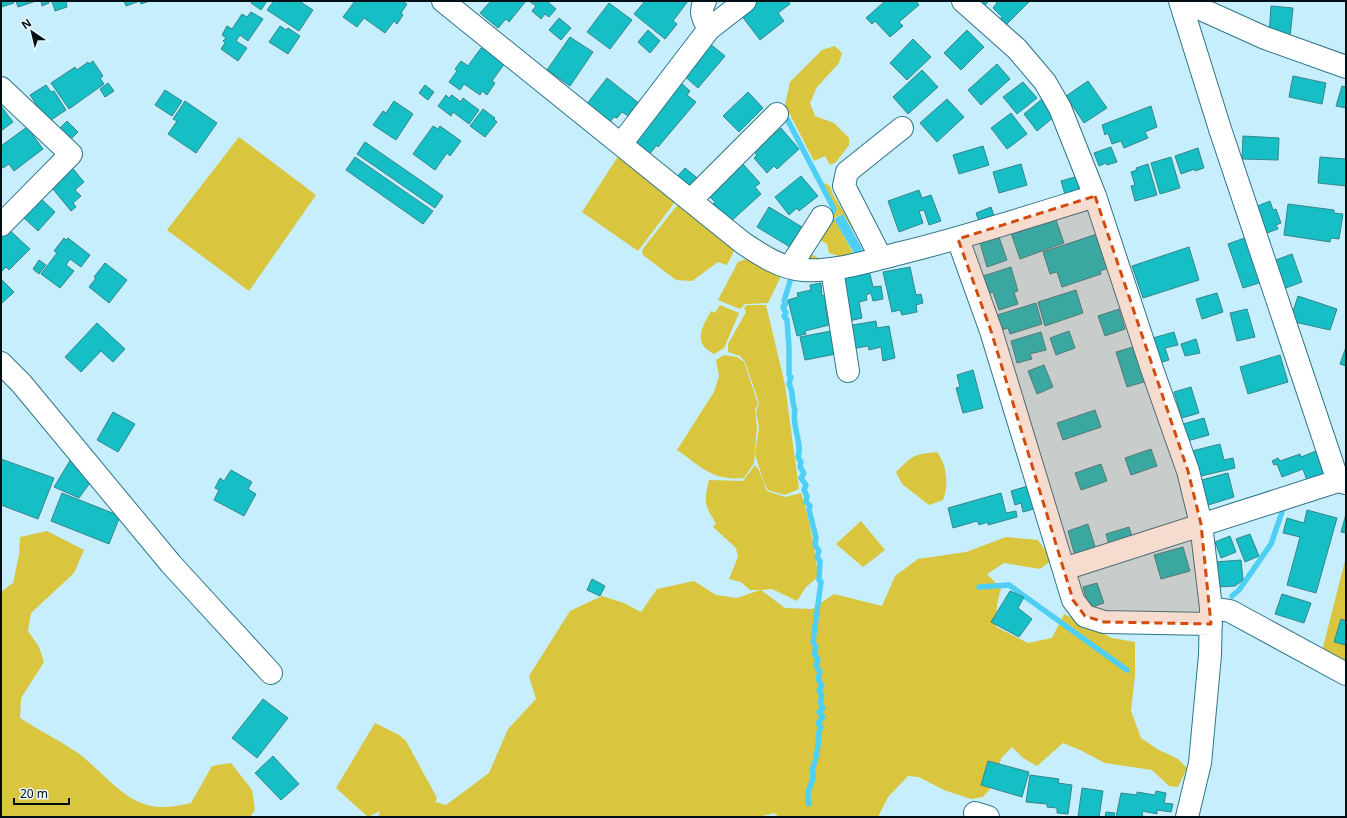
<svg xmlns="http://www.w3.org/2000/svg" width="1347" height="818" font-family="'Noto Sans',sans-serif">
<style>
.green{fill:#d9c53e}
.water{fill:#4fcff3}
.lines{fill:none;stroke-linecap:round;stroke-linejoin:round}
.stream{stroke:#4fcff3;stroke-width:5.5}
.building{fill:#16bec6;stroke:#38868a}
.minor-casing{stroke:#2f7589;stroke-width:24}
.minor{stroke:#fff;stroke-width:22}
.marked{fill:#d24d0d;fill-opacity:0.2;stroke:#d24d0d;stroke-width:3;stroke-dasharray:8 5;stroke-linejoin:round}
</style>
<rect width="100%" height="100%" fill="#c6eefc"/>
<path class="green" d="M835,46l7,7 -3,10 -22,24 -7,16 5,13 19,7 15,15v7l-13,17 -6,3 -5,-9 -11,5 -29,-56 5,-23 32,-32z
M239,137l77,58 -67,96 -82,-61z
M619,155l59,43 -40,53 -56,-39z
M822,182l8,4 3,9 29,46v4l-19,-31 -9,4 20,37 -12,2 -13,-4 -2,-9 -7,-4 -9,14 9,5 -3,2 -10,-2 28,-50z
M682,199l55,46 -10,20 -9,-3 -26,19 -16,-1 -33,-25 -1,-5z
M748,258l34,16 -14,29 -23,1 -5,5 -22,-9 20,-38z
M720,305l19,8 -15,35 -10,6c-22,-11 -12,-26 -3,-43l4,2z
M747,305h19l19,80 14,104 -14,6 -17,-5 -4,-7 -9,-29 4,-27 -3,-14 3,-10 -14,-41 -5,-6 -12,-4v-8l18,-32 -2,-4z
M724,355l13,2 7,5 14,42 -3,6 2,17 -3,36 -10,15c-32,3 -42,-11 -67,-28l37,-58 5,-16 -3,-16z
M937,452c10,13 12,33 6,48l-14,5 -27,-21 -6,-12c16,-16 18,-18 41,-20z
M755,465c7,7 7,17 12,26l18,6 16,-4c9,27 14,56 17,84l-12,10 -9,14 -25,-12 -11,1 24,18 27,1 22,-15 48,12 13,-30 23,-17 48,-7 40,-15 32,3 14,20 -12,9 -36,-6 -17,11 14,14 -4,16 -1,23 32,16 24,-5 12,-24 48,24 23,4v33l-4,36 10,27 16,11 21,10 9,9 -9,19 -9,-1 -17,-16 -47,-7 -25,-13 -17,-7 -26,23 -14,-8 -11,-11 -11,11 -5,24 -13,15 -12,2 -27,-9 -25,-13 -11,-1 -20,21 -10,20h-99l-5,-4 -15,4h-381l2,-6 -12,6 -32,-29 39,-65 24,12 7,6 31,57 -2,4 11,3 43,-32 19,-44 28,-30 -7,-23 41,-65 32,-15 22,7 17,9 16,-23 37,-8 22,14 21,3 23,-8h-10l-9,-8 -12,-3 9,-22 -2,-9 -23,-21 3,-4c-12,-17 -12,-23 -7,-43l34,1z
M861,521l24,29 -22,17 -27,-23z
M47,531l37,19 -10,23 -43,40 -3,18 11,16 5,15 -23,36 -1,20c18,12 37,21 55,33 28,19 51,57 88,56 9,0 19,-2 28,-4l21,-37 19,-3 21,27 3,20 -5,7h-249v-225l12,-9 6,-28 1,-18z
M1346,557v106l-24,-12z"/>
<path class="water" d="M843,214l22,40 -10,1 -21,-36z"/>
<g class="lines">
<path class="stream" d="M784,113l50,96 -5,10
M792,275l-8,26 2,2 -3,4 3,6 -2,3 3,4 2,28v27l2,2 -2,7c5,8 2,17 6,26 -4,15 8,34 3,47l3,5 -1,5 4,6 -3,5 5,7 -2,5 3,6 -1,6 4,4 -1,4 7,27 -1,8 4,6 -2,6 3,4 -1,19 2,2 -8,60 3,5 -2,7 4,5 -2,7 4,6 -2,7 4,7 -3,4 3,6 -2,6 3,6 -4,4 4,5 -5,6 3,4 -3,8c2,6 -3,29 -6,35 4,8 -3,16 -4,23 -1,3 1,8 1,11
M979,587l30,-2 118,85
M1232,596l7,-6 32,-46 13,-38"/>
</g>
<path class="building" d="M1,1h12l1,2 -13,4z
M16,1h20l-18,6z
M41,1h7l1,2 -7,3z
M52,1h14l1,6 -12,4z
M124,1h26l-9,3 -1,-3 -14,5z
M253,1h14l-6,9 -10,-7z
M271,1h28l14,9 -14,21 -32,-21 6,-8z
M355,1h47l5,3 -6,9 2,2 -6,9 -3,-3 -9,12 -21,-15 -7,9 -14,-10z
M491,1h35l-17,21 -3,-3 -8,9 -18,-15z
M529,1h18l9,8 -7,8 -4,-3 -4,5 -9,-8 4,-5z
M645,1h43l-15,20 4,3 -12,15 -31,-25z
M759,1h29l2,3 -12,9 6,8 -24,19 -19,-25z
M885,1h31l3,4 -20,17 4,4 -13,11 -15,-16 -3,3 -6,-6z
M978,1h11l-6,6z
M995,1h35l-26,26 -6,-6 4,-4 -9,-9 4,-5z
M609,3l23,17 -22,29 -23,-17z
M1271,6l22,2 -3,29 -21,-2z
M251,12l12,7 -15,22 -8,-6 -4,6 11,7 -9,13 -17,-12 4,-6 -2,-2 3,-3 -4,-3 5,-9 5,3 10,-15 5,3z
M559,18l12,10 -10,12 -12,-10z
M280,26l6,4 2,-2 12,8 -12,18 -19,-12z
M648,30l12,11 -10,12 -12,-11z
M967,30l17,17 -23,23 -17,-17z
M570,37l23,15 -23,34 -23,-16z
M913,39l18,18 -24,23 -17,-17z
M709,43l16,13 -27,32 -16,-14z
M488,44l17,19 -13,18 3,2 -8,12 -5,-4 -2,4 -16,-11 -4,6 -11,-8 8,-11 -2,-2 6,-8 7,5 13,-18 3,2z
M93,61l10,15 -3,2 4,6 -35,25 -18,-26 24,-16 2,3 11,-8 1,2z
M997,64l13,15 -29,26 -13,-15z
M922,70l16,17 -30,27 -15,-17z
M1293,76l33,7 -4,21 -33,-7z
M607,78l33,26 -10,13 -8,-5 -5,6 -3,-1 -5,6 -23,-18z
M1088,81l19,27 -23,15 -18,-27z
M1023,82l14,16 -20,16 -14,-17z
M108,83l6,8 -9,6 -5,-8z
M681,83l9,8 -3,4 9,7 -38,45 -1,-2 -10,12 -14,-11 10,-12 -6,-5z
M46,85l5,7 3,-1 12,19 -18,12 -18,-27z
M425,85l9,7 -6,8 -9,-7z
M1342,86l4,1v21l-10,-2z
M165,90l17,11 -10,15 -17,-11z
M748,92l15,16 -24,24 -16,-16z
M446,95l3,3 3,-3 9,7 2,-4 16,12 -10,14 -16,-12 -2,4 -13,-10z
M947,99l17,18 -27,25 -17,-19z
M1042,99l13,17 -18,15 -13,-17z
M185,101l32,22 -21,30 -28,-19 9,-13 -4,-2z
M394,101l19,13 -17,26 -23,-15 10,-14 3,2z
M1,106l12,16 -12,9z
M1151,106l6,21 -12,5 3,6 -24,10 -3,-7 -9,3 -4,-11 -3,2 -3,-10z
M483,109l12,9 -1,1 3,3 -12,15 -15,-11z
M1011,113l16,21 -20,15 -16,-21z
M67,121l11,11 -11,11 -11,-11z
M433,126l5,3 2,-3 21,15 -11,15 -3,-3 -12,17 -22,-16z
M27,127l16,22 -29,22 -5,-7 -6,4 -2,-3v-19z
M781,128l18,21 -22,20 -3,-3 -7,7 -13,-15 3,-3 -4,-4 18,-19 2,3z
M1243,136l36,2 -1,22 -36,-1z
M365,142l78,54 -8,12 -78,-54z
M983,146l6,19 -30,9 -6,-19z
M1111,147l6,15 -10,3 -1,-2 -7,3 -5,-13z
M1198,148l6,20 -9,3v-2l-14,5 -6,-18z
M355,157l78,54 -10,13 -77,-54z
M1171,157l9,31 -20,6 -9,-31z
M1320,157l26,2v27l-28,-3z
M742,163l18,20 -5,4 6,7 -32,29 -17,-18 3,-3 -7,-7z
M1021,164l6,21 -28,8 -6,-21z
M1148,164l9,31 -22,6 -4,-15 4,-1 -4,-13 6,-2 -1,-2z
M70,165l14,17 -9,8 6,6 -8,7 3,4 -5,4 -23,-28z
M685,168l16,13 -9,12 -17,-14z
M1082,175l5,17 -21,6 -5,-17z
M801,176l17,20 -19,15 -2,-3 -8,7 -14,-18z
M919,190l3,8 9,-3 10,26 -12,4 -5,-15 -5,1 4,12 -24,9 -11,-31z
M39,197l16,15 -17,19 -16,-15z
M1270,201l3,9 3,-1 5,14 -5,2 2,4 -14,5 -9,-27z
M1288,204l46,6v3l9,1 -4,25 -8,-1 -1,4 -46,-7z
M769,207l33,20 -12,20 -33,-20z
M991,207l5,15 -15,5 -5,-14z
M1055,217l9,26 -44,16 -9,-26z
M6,227l24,22 -21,21 -3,-3 -5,5v-40z
M1097,234l11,34 -8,3 1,3 -39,13 -5,-15 -7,2 -7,-22z
M999,237l8,23 -20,7 -7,-24z
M1247,237l15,45 -19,6 -15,-44z
M64,238l2,2 2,-2 22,17 -9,12 -11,-8 -4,6 8,6 -14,17 -19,-14 16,-21 -3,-2z
M1189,247l10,33 -56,18 -11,-32z
M1292,254l10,28 -19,7 -10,-28z
M39,260l7,5 -7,9 -6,-5z
M105,263l22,17 -18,23 -20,-16 7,-9 -2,-1z
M910,267l6,28 5,-1 2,9 -7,2 1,7 -15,3 -2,-5 -8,2 -9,-40z
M1011,267l7,24 -4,1 4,12 -19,6 -6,-18 -5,2 -5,-18z
M869,270l4,17 8,-1 2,13 -10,2 -2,-8 -5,2 1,5 -8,2 3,16 -13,3 -8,-45z
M1,279l13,13 -13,12z
M821,283l1,13 7,-2 2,11 -6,1 4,19 -24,6 1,3 -9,2 -9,-36 10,-3 -1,-4 14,-3 -1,-5z
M1076,290l7,23 -38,13 -7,-24z
M1217,293l6,19 -21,7 -6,-20z
M1298,296l39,13 -7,21 -40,-9z
M1036,303l6,21 -32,10 -2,-6 -10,3 -4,-15z
M1119,309l6,20 -20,7 -7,-20z
M1247,309l8,28 -18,4 -7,-28z
M876,321l1,7 12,-2 6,32 -12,3 -2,-14 -12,3 -1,-4 -17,3 -4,-23z
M97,323l28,26 -12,13 -12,-11 -20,21 -16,-15z
M831,331l5,23 -31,6 -5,-23z
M1069,331l6,17 -19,7 -6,-17z
M1041,332l5,18 -16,4 2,5 -15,4 -6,-22z
M1174,332l4,13 -13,3 4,12 -10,3 -6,-25z
M1196,339l4,14 -15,3 -4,-12z
M1136,346l11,35 -20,6 -11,-35z
M1346,347v19l-6,-2z
M1280,355l8,27 -40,12 -8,-27z
M1044,365l9,22 -16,7 -9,-23z
M973,370l10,38 -20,5 -7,-25 4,-1 -3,-12z
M1191,387l8,26 -17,5 -8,-26z
M1095,410l6,17 -38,13 -6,-17z
M113,412l22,12 -17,28 -21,-12z
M1204,418l5,17 -22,6 -4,-17z
M1220,444l4,16 9,-2 2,10 -38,9 -5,-26z
M1151,449l6,17 -26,9 -6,-17z
M1321,449l11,28 -23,9 -6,-17 -21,8 -5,-13 -3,1 -2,-4 6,-3 2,3 20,-7 1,3z
M1,459l53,19 -16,41 -37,-14z
M71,459l21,21 -13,18 -25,-11z
M1101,464l6,17 -26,9 -6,-17z
M231,470l21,12 -4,7 8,5 -12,22 -30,-16 5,-10 -4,-2 5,-10 4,3z
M1228,473l6,24 -29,9 -7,-25z
M1028,486l6,23 -11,3 -2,-9 -6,2 -4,-14z
M62,493l58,23 -11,28 -58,-23z
M1001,493l5,20 10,-2 1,6 -29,8v-3l-9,3 -2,-4 -24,7 -5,-20z
M1307,510l30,8 -21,75 -29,-8 13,-48 -17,-4 4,-15 17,5z
M1346,514v19l-5,-1z
M1088,524l8,26 -21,6 -7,-25z
M1129,527l6,18 -24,7 -5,-18z
M1250,534l9,22 -14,6 -9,-23z
M1230,536l6,16 -15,6 -6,-16z
M1183,547l7,24 -29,8 -7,-24z
M1241,560l2,20 -8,6 -18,1 -2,-25z
M592,579l13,7 -5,10 -13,-6z
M1097,583l7,20 -15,5 -6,-21z
M1010,591l14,6 -6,11 14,11 -13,18 -28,-15z
M1282,594l29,9 -7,20 -29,-9z
M1341,619l5,2v24l-12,-3z
M263,699l25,19 -31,40 -25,-20z
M273,756l26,28 -18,16 -26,-27z
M988,761l41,11 -7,25 -41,-12z
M1030,775l29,4 -1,4 14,2 -4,29 -11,-1v-5l-10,-1v-3l-21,-2z
M1082,788l21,3 -4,26h-21z
M1156,791l10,2 -2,10 9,1 -2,8 -14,-2v4l-15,-3 1,6h-27l5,-24 16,2v-3l18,3z
M1106,812l9,1 -1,4h-9z"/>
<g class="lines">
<g class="minor-casing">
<path id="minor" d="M443,1l300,242c18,12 37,25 60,27 33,2 66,-9 98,-17 66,-16 130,-37 194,-57
M963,1l54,48 28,33 15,26 35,88 57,173 36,102 13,53 10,84 -1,47 -10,108 -13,54
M1180,1l40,128 118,352
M1183,1l82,37 81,29
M709,29l36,-28
M1,88l70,66 -70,71
M621,144l88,-115c-6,-10 -10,-18 -4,-28
M691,200l86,-86
M958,239l33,92 82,269 12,16 19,6 107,2
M881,258l-37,-72 3,-14 55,-44
M790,267l32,-50
M832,269l16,102
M1,363l20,20 150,181 100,109
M1064,569l274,-88 8,2
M1211,608l19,3 116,63
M975,813l13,4"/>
</g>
<use href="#minor" class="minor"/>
</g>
<path class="marked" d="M1095,196l93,275 13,53 10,100 -107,-2 -19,-6 -12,-16 -82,-269 -33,-92z"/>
<rect width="1347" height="818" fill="none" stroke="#001016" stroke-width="4"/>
<g transform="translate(32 32) rotate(325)" stroke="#e9f6fb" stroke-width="3" paint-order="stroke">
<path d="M0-3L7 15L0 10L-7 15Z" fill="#001016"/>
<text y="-6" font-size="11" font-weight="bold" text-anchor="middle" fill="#001016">N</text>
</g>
<path d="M14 798v6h55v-6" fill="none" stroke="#001016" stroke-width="2"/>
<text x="20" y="798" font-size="12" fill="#001016" stroke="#e9f6fb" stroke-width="3" paint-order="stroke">20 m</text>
</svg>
